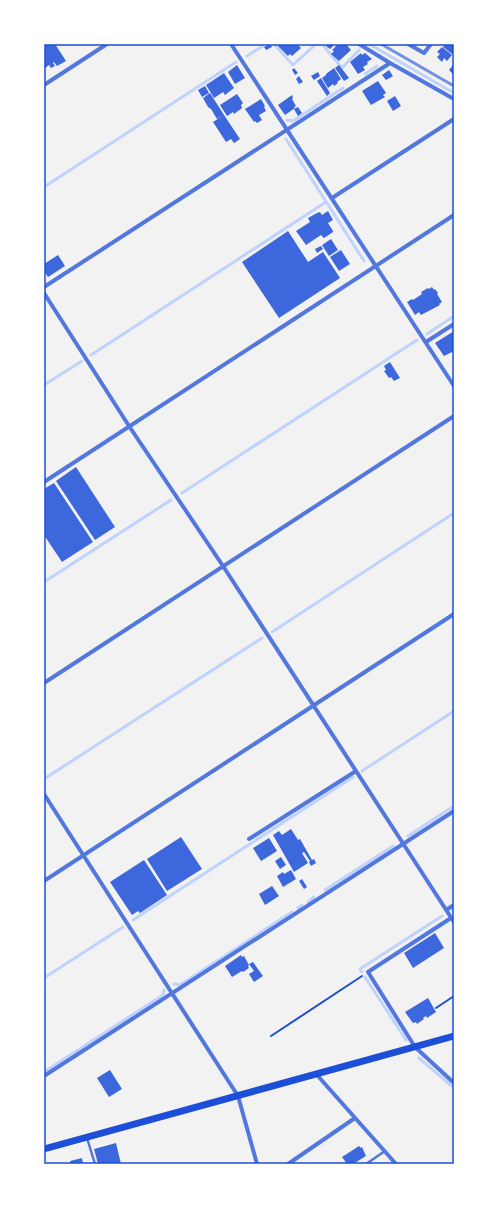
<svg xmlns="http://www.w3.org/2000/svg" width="498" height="1208" font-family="Helvetica,sans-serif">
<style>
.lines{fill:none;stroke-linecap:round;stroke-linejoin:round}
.stream{stroke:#bfd3fe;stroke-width:3}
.building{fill:#3d67dc}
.path{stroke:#1d4ed8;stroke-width:2}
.service{stroke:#5277de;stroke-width:2.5}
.minor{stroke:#5277de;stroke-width:4}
.secondary{stroke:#1d4ed8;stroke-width:7}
.rail{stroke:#7290e2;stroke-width:3}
.neatline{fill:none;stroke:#1d4ed8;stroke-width:1.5}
</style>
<rect width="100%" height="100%" fill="#f2f2f2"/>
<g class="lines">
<path class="stream" d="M274,44l19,21 23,-21
M322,44l20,24 17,-18
M369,44l85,49
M247,56l19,-12
M365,74l12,-8
M287,120l6,1 50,-33
M286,139l78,122
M44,187l192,-125
M427,334l27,-18
M91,355l235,-153
M44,385l38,-24
M182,493l235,-153
M44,582l127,-82
M272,632l182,-119
M362,771l92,-60
M44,779l218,-141
M408,836l46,-30
M325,890l68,-44
M308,902l6,-5
M298,908l4,-3
M452,910l2,-2
M133,920l220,-143
M362,972l-2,-3 82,-53
M365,977l41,63
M44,978l79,-51
M174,984l6,1 112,-73
M419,1058l35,30
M44,1072l119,-77 1,-5"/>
</g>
<path class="building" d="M44,44h11l11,17 -9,5 -3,-4 -1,1 2,3 -4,2 -2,-3 -5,4z
M270,44l2,3 -6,3 -2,-3z
M278,44h19l4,4 -9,8 -2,-2 -2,2 -10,-10h1z
M328,44h7l-5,5 -4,-3z
M338,44h8l5,6 -12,11 -8,-7 3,-3 -2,-1z
M445,44h9v8l-2,2 -9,-7z
M442,47l10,8 -5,6 -3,-3 -2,4 -5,-5 3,-3 -3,-2z
M361,53l1,2 3,-2 7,6 -5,3 1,2 -5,3 2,3 -7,4 -8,-12z
M454,64v11l-5,-5z
M237,65l8,13 -10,6 -7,-12z
M339,65l10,13 -5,3 -9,-13z
M294,68l4,5 -3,2 -3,-5z
M334,68l7,11 -4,3 1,1 -4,3 -1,-2 -5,4 -6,-10 4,-3v-1z
M389,70l4,6 -7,4 -4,-5z
M318,72l2,4 -6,4 -3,-4z
M224,73l10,15 -9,7 -2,-3 -9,6 -8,-13z
M299,76l4,6 -4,2 -3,-5z
M321,78l9,15 -3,3 -10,-15z
M378,81l8,12 -3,2 2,2 -14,8 -9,-14z
M205,86l4,7 -7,4 -4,-7z
M210,93l14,22 -7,4 -6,-10 -3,-2 -5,-9z
M237,94l6,9 -2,2 1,3 -8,6 -1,-2 -6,4 -7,-11z
M292,95l1,3 -1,1 4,7 -2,1 1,1 -10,7 -7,-10z
M395,96l6,10 -8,5 -6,-10z
M261,99l4,7 -1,1 2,4 -7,4 3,5 -5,3 -2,-2 -1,1 -9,-13z
M298,107l4,6 -4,3 -4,-7z
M224,115l16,24 -6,4 -3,-4 -5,3 -13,-20z
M328,211l5,9 -5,3 5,8v1l-9,6 -3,-3 -15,10 -10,-14 14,-9 -2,-4 9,-5 3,-1 2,3z
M288,231l20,31 15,-10 17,26 -61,40 -37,-56z
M331,239l7,11 -9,6 -7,-11z
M321,246l2,3 -6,4 -2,-4z
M341,250l9,14 -11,7 -9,-14z
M58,255l7,11 -17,11 -4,-6v-7z
M432,287l2,3 1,-1 3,4 -1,1 5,8 -3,2 1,1 -19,10 -2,-3 -4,3 -8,-13 5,-3 1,1 9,-6 -1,-2 7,-4 1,1z
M454,331v21l-2,1v-1l-8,4 -9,-13z
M390,362l10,16 -6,3 -3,-4 -2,1 -5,-7 2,-1 -2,-4z
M76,467l39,60 -20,13 -39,-59z
M54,483l39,59 -31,20 -18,-27v-46z
M291,829l7,11 2,-1 12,21 2,-1 2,4 -5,3 -2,-4 1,-1 -6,-9 -2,1 6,10 -14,9 -21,-37 6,-4 3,4z
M181,837l21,32 -35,22 -20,-32z
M269,838l8,13 -16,10 -8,-13z
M281,857l5,8 -6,4 -5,-8z
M144,860l23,35 -27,18 -2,-2 -6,4 -22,-33z
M291,870l5,9 -13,8 -6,-11 6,-4 1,2z
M302,879l5,8 -3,2 -5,-8z
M272,886l7,10 -14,9 -6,-11z
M435,933l9,15 -31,20 -9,-15z
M241,955l1,2 2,-1 5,9 -1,1 1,2 -6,4 -1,-1 -10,6 -7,-11z
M253,962l10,14 -9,6 -5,-8 5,-3 -5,-7z
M428,998l8,14 -9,6 -1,-2 -3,2 1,1 -7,5 -1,-2 -3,1 -8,-11z
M110,1070l12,19 -13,8 -12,-19z
M116,1143l5,21h-23l-4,-15z
M359,1146l2,2 1,-1 4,9 -13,8h-6l-5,-7z
M82,1158l1,6h-12l-1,-3z"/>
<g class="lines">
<path class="path" d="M436,1008l18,-12
M271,1036l91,-60"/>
<path class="service" d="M87,1138l8,26
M366,1164l19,-13"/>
<path class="minor" d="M231,44l223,342
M359,44l31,19
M408,44l16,9 7,-9
M44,85l63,-41
M332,198l122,-79
M44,287l346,-224 64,36
M44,293l85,133 94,140 231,356
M426,342l28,-18
M44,482l410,-267
M44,683l410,-267
M44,794l194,302 19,68
M249,839l107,-68
M44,881l410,-267
M446,910l8,-5
M451,918l-83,54 47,75 39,36
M317,1075l79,89
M44,1076l410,-265
M288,1164l67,-46"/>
<path class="secondary" d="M44,1149l410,-113"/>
<path class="rail" d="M381,44l73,42"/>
</g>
<rect width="498" height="1208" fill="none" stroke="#ffffff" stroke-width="90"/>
<rect x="45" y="45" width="408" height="1118" class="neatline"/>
</svg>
